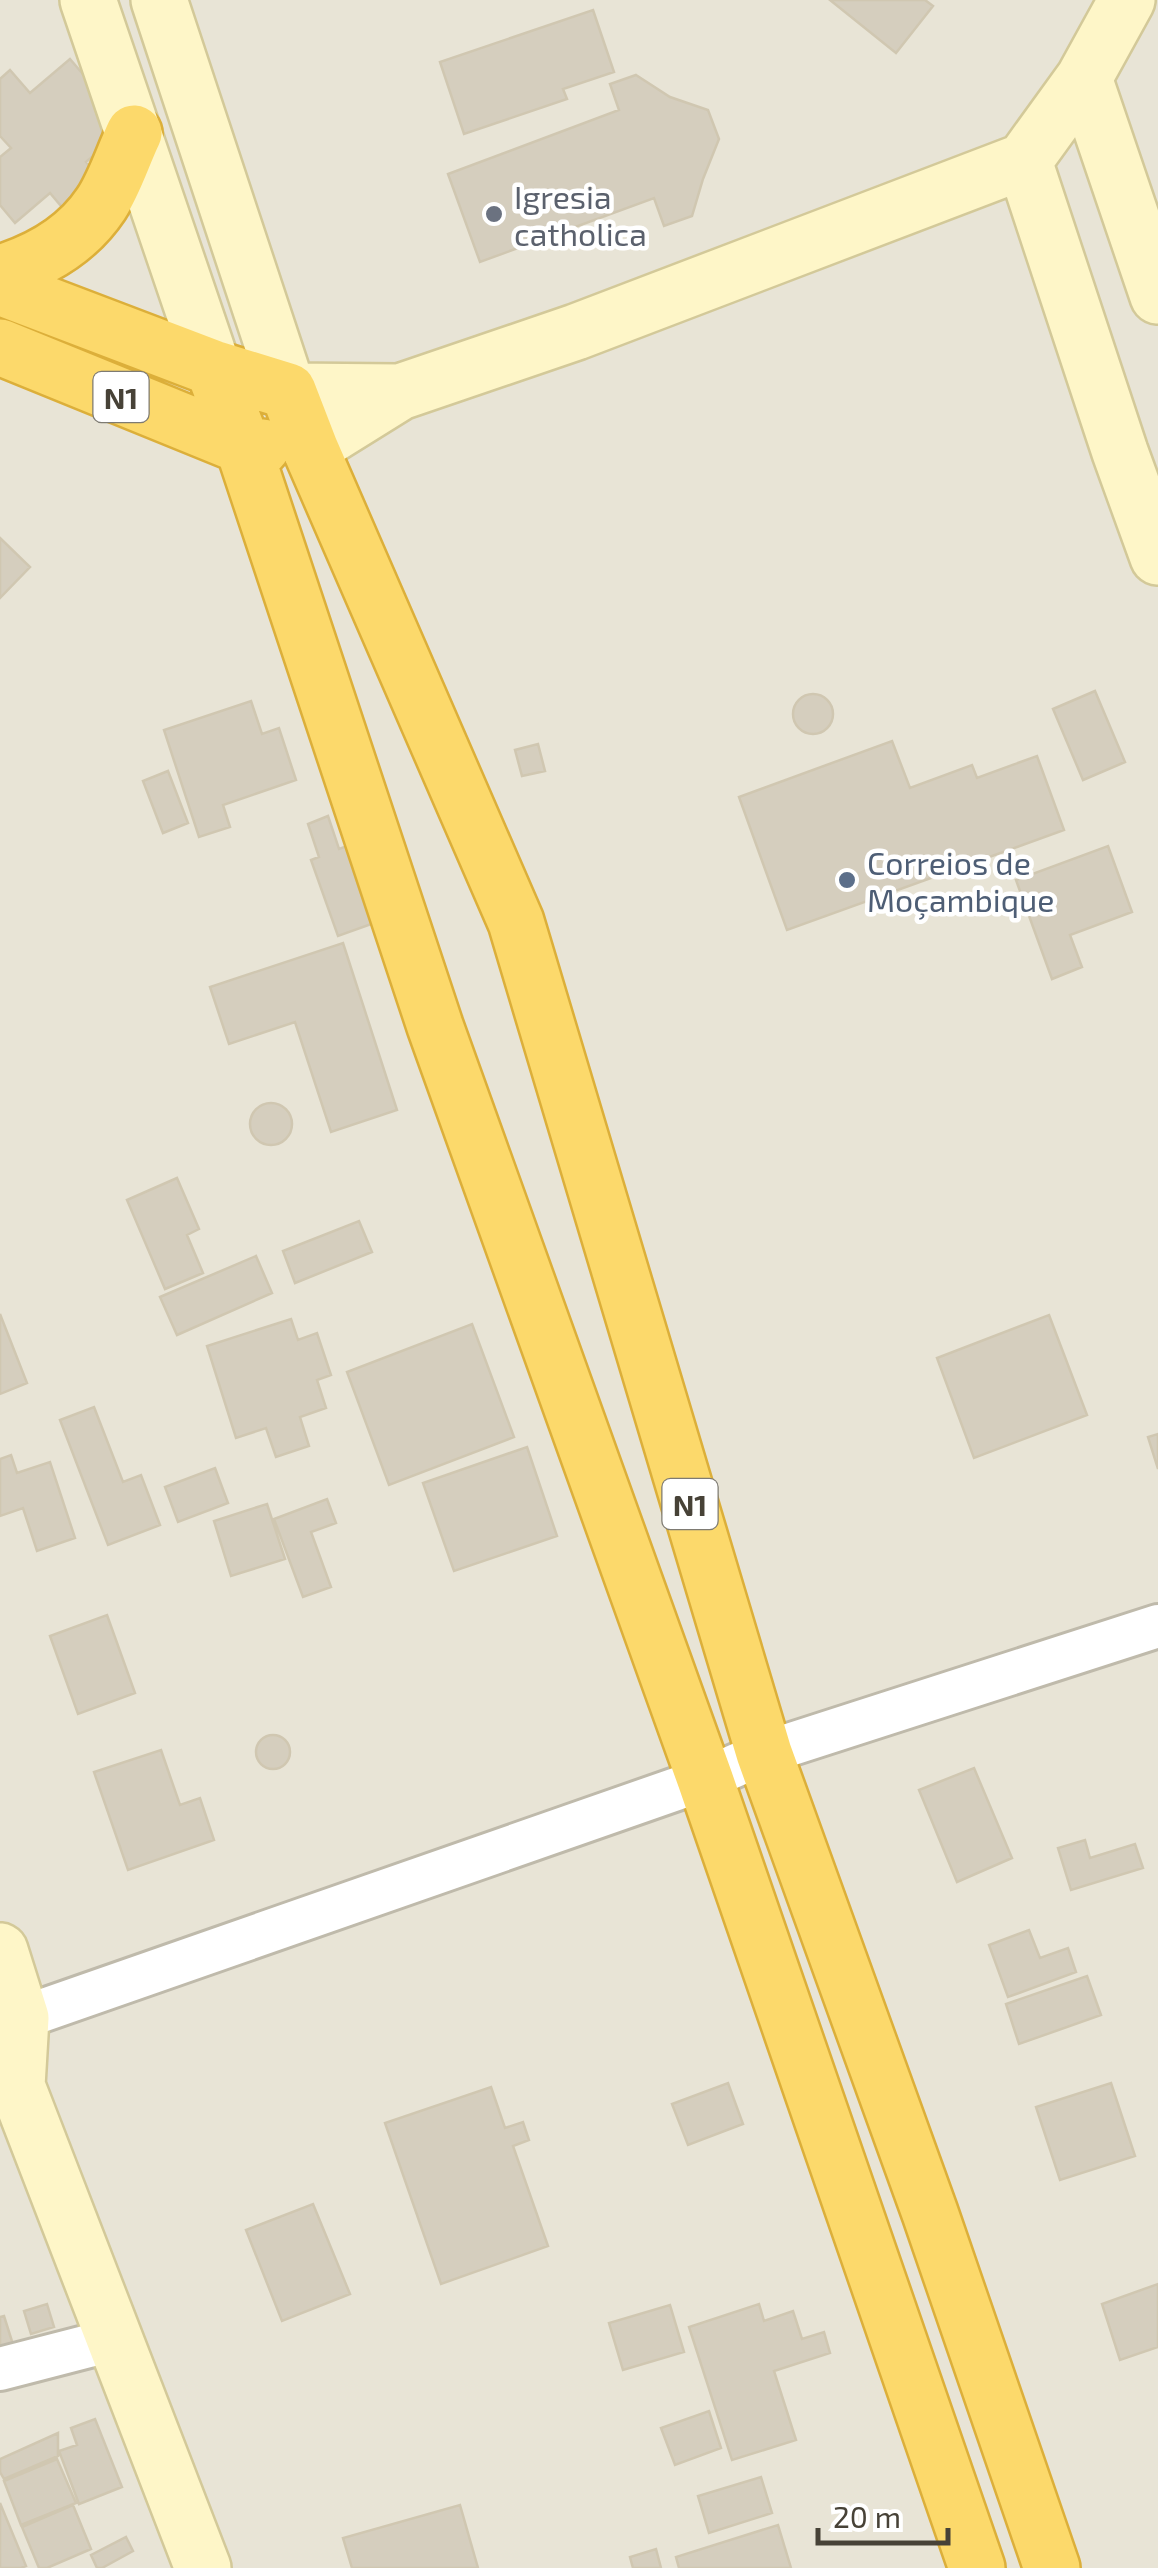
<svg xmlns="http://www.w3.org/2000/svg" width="1158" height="2568" font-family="'Exo 2',sans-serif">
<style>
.residential{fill:#e8e4d6}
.building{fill:#d5cebe;stroke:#d0c7b1;stroke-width:2.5}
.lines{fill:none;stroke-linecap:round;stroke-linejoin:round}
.street-casing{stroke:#bfbaab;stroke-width:48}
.secondary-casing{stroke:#d3c999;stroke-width:60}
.highway-casing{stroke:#dcaf3a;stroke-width:60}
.street{stroke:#fff;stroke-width:42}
.secondary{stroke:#fef6c8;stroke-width:55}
.highway{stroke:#fcd96b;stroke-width:55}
.worship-dot{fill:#6b7280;stroke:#fff;stroke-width:4}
.service-dot{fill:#5c6f8a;stroke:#fff;stroke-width:4}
.labels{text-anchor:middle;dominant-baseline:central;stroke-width:9;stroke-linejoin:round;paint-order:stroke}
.shield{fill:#fff;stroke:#7e7b73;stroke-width:2.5}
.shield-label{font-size:30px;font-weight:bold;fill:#474237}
.worship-label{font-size:32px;fill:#5b616d;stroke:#fff;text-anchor:start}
.service-label{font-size:32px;fill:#4e5e75;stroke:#fff;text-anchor:start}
</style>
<rect width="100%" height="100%" fill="#f4f1e8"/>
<path class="residential" d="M0,0h1158v2568h-1158z"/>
<path class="building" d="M830,0h95l8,6 -37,47z
M593,10l21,62 -51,17 4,10 -103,35 -24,-72z
M70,59l58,68 -42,35 17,19 -37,31 -16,-19 -35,30 -15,-18v-48l11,-9 -11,-12v-57l10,-9 20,23z
M636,75l34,22 38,13 11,29 -16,40 -11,37 -28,10 -10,-28 -174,64 -32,-88 171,-64 -9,-26z
M0,538l30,29 -30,31z
M1095,691l30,71 -42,18 -30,-71z
M793 714a20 20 0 1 1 40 0a20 20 0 1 1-40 0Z
M251,701l11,33 17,-6 17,52 -73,25 7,22 -31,10 -35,-107z
M892,741l18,47 62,-23 5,13 60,-22 27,74 -277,100 -48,-133z
M538,744l7,27 -23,5 -7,-26z
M168,771l20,52 -25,10 -20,-52z
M328,816l11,33 11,-4 27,77 -39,14 -27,-76 8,-3 -11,-33z
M1108,846l24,66 -62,23 12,32 -30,12 -36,-99z
M343,943l54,167 -66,22 -36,-110 -66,22 -19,-57z
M250 1124a21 21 0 1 1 42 0a21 21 0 1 1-42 0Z
M177,1178l22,51 -12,6 16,38 -38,16 -38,-89z
M359,1221l13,31 -77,31 -12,-32z
M256,1256l16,37 -95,42 -17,-38z
M0,1314l27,69 -27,11z
M1049,1315l38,100 -113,43 -37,-100z
M291,1319l7,21 19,-7 14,42 -14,5 9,28 -26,9 9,29 -33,11 -10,-29 -30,10 -29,-92z
M472,1324l42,113 -125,48 -42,-113z
M94,1407l29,75 18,-7 19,50 -52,20 -48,-125z
M1158,1434v35l-10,-32z
M527,1447l30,89 -103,35 -31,-88z
M11,1455l6,18 33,-11 25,76 -38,13 -14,-43 -23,8v-57z
M215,1468l13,35 -50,19 -13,-35z
M327,1499l9,24 -25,9 20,55 -28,10 -29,-78z
M267,1504l18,55 -54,17 -17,-55z
M107,1615l28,78 -57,21 -28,-78z
M256 1752a17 17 0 1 1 34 0a17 17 0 1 1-34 0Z
M161,1750l19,55 20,-7 14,42 -86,30 -34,-98z
M974,1768l38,90 -55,24 -38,-92z
M1085,1840l5,18 45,-14 8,24 -72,22 -13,-42z
M1029,1930l11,28 28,-10 8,24 -68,25 -19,-52z
M1087,1976l14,39 -82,29 -13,-40z
M728,2083l15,41 -55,21 -16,-41z
M1111,2083l24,73 -75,24 -24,-73z
M491,2087l14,41 18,-6 6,18 -16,6 35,100 -107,38 -56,-161z
M313,2204l37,90 -68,27 -36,-91z
M1158,2284v63l-38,13 -18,-56z
M47,2304l7,23 -23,7 -7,-23z
M759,2304l5,17 29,-10 9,28 22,-7 6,21 -56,18 22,69 -64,20 -43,-133z
M670,2305l14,47 -61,18 -14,-47z
M4,2316l12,38 -16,5v-42z
M709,2411l12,37 -46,17 -14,-37z
M95,2419l27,68 -43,17 -20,-53 18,-6 -6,-17z
M58,2433v23l-54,23 -4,-7v-13z
M57,2459l19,44 -55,22 -17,-44z
M761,2477l11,36 -63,20 -11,-37z
M0,2503l26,63 -5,2h-21z
M73,2505l18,44 -44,19h-8l-17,-41z
M460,2505l18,63h-126l-9,-30z
M778,2525l13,43h-112l-3,-11z
M126,2537l7,14 -31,17h-5l-6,-13z
M656,2549l5,19h-28l-3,-11z"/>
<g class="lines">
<g class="street-casing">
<path id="street" d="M0,2023l21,-5 684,-239 59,-26 394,-127
M0,2369l116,-30"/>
</g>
<g class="secondary-casing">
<path id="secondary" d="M88,0l125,368
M159,0l129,391 112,1
M1084,78l74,218
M1024,161l96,291 38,105
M310,448l90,-56 176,-60 448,-171 60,-83 43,-78
M0,1951l21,67 -4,68
M0,2056l17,30 186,482"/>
</g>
<g class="highway-casing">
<path id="highway" d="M0,273c40,-12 77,-33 101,-69 14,-21 22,-48 33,-71
M0,287l213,81 75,23 22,57 206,474 248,831 166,460 122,355
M0,347l243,99 19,1
M213,368l30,78 192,580 270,753 272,789"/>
</g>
<use href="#street" class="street"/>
<use href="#secondary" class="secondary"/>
<use href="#highway" class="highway"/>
</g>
<circle class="worship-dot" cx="494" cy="214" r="10"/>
<circle class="service-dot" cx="847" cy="880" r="10"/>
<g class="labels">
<g class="shield">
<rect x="93.5" y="372" width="55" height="50" rx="8"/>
<rect x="662.5" y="1479" width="55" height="50" rx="8"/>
</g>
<g class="shield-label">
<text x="121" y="397">N1</text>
<text x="690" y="1504">N1</text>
</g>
<g class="worship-label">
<text x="514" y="196">Igresia<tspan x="514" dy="37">catholica</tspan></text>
</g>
<g class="service-label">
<text x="867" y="862">Correios de<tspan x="867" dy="37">Moçambique</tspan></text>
</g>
</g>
<path d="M818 2528v15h130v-15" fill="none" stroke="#474237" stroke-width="5"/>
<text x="833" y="2528" font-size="30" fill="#474237" stroke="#ffffff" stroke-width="8" paint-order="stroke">20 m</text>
</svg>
